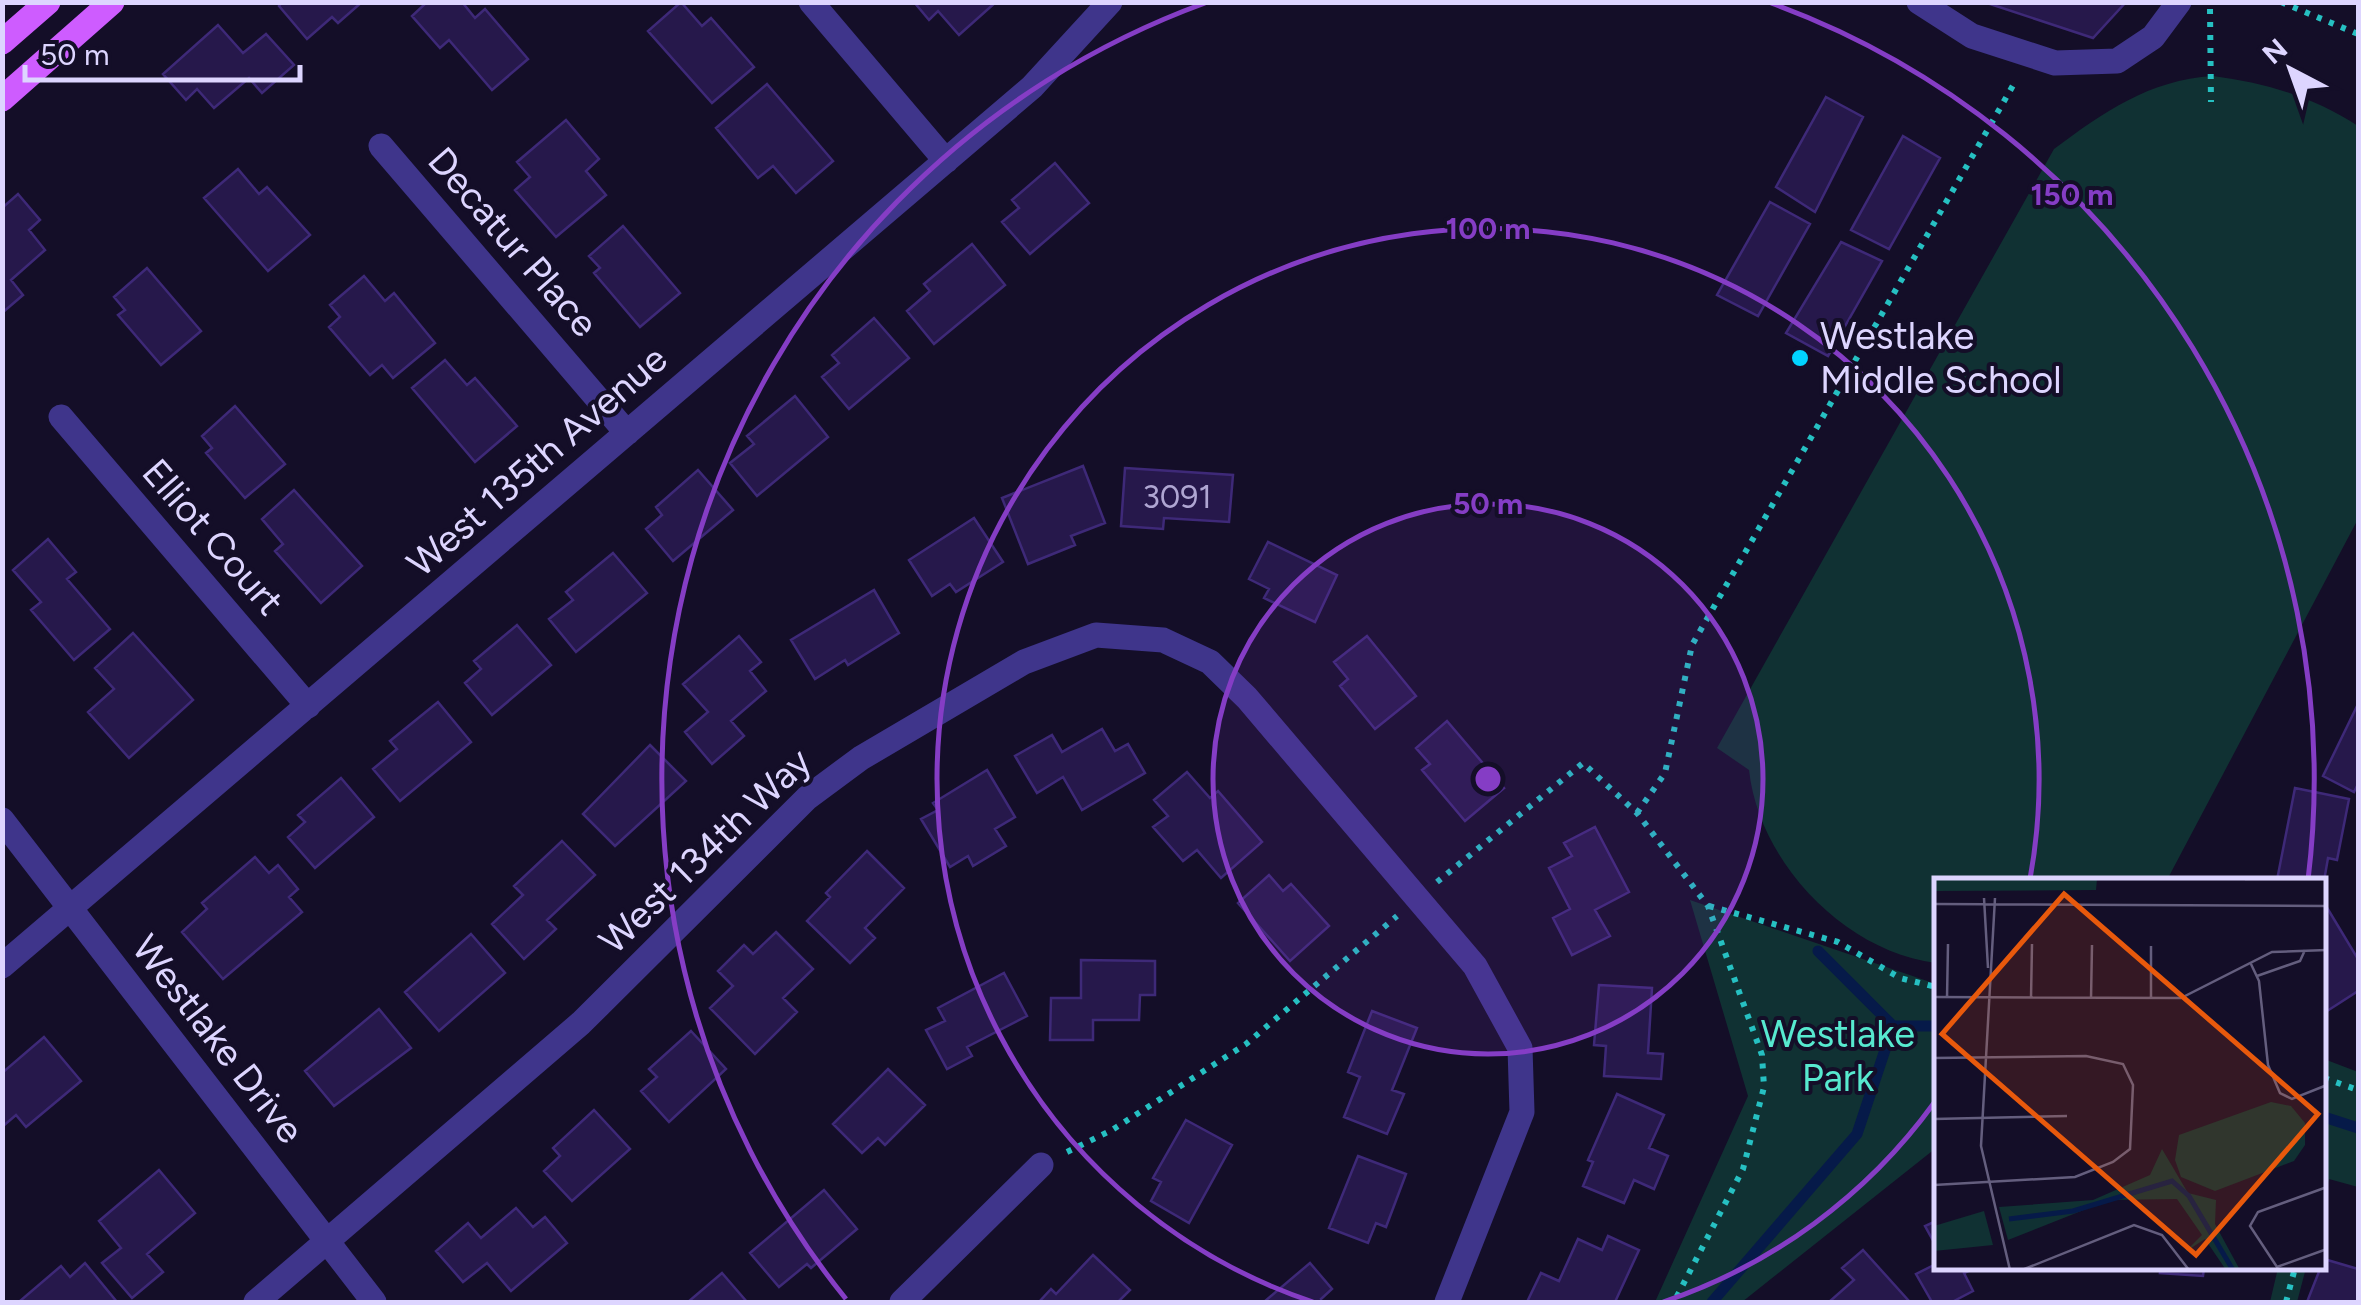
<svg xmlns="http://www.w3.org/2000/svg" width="2361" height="1305" font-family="Figtree,sans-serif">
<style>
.green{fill:#103133}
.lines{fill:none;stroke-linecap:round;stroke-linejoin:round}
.stream{stroke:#061a49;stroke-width:11}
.building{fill:#26184b;stroke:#3e2978;stroke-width:2.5}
.path{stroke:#26c0c2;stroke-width:6;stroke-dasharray:5 8;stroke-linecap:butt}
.minor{stroke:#3f358b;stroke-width:25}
.major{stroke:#ce5cff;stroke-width:25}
.ring{fill:none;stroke:#853dc5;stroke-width:5}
.poi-dot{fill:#01d3ff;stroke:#140e28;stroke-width:4}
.labels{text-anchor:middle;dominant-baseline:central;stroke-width:8;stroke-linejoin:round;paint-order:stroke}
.number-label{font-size:32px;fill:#afa6d2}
.street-label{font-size:38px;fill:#ddd5ff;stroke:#140e28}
.poi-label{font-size:38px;fill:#ddd5ff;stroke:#140e28;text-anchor:start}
.park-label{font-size:38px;fill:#57e9cf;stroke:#140e28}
.inset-river{fill:none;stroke:#061a49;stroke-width:5}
.inset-road{fill:none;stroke:#645e7e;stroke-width:2.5}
.view{fill:#e8590c;fill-opacity:0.15;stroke:#e8590c;stroke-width:5}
.inset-edge{fill:none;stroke:#ddd5ff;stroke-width:5}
.centre{fill:#853dc5;stroke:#140e28;stroke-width:5}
.ring-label{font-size:30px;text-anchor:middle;font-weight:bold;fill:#853dc5;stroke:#140e28;stroke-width:8;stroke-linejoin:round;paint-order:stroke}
</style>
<rect width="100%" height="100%" fill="#140e28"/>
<path class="green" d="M2213,76c53,7 101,21 145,50v393l-191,361h-231v83c-92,-12 -177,-101 -187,-193l-32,-22 337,-599c50,-37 95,-69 159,-73z
M1690,900l246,84v164l-194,154h-87l93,-206z
M2324,1059l34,13v115l-29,-8 -5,21z
M2278,1268h28l-9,34h-27z"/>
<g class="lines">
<path class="stream" d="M1818,951l75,75
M2324,1117l34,11
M1712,1302l145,-168 36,-108h43"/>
</g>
<path class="building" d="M282,2h80l-24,21 -6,-6 -25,22 -28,-33z
M427,2h35l13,16 10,-9 43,50 -36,31 -43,-50 -9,8 -28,-32z
M681,2l21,24 9,-8 43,49 -42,36 -64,-72z
M914,2h82l-37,33 -21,-24 -9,9z
M1984,2h142l-33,36z
M218,25l25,28 23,-19 28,31 -32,28 -13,-15 -35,30 -17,-19 -11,11 -23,-26z
M767,84l66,77 -37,32 -23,-27 -15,12 -42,-50z
M1826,97l37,20 -48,95 -39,-25z
M566,120l33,39 -13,12 20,24 -50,42 -41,-47 15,-13 -13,-15z
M1903,136l37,22 -51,91 -38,-19z
M1055,163l34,40 -59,51 -28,-32 17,-14 -7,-8z
M238,169l21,25 8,-7 43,48 -42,36 -64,-73z
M18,194l22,26 -11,10 16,20 -34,30 12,15 -21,18v-105z
M1770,202l40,22 -52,92 -41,-21z
M623,226l57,67 -40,34 -46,-54 6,-5 -11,-12z
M1841,242l41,19 -54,95 -42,-23z
M972,244l33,41 -71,59 -27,-33 23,-20 -6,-7z
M147,268l54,63 -40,34 -43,-50 7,-5 -11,-13z
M364,276l21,25 9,-8 41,50 -42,35 -11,-13 -12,10 -41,-48 11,-10 -10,-12z
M874,318l35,40 -60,51 -27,-32 17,-14 -7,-8z
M445,360l22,25 8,-7 42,48 -42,36 -63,-74z
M795,396l33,41 -71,59 -27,-33 24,-19 -7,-8z
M235,406l50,58 -40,34 -39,-45 6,-5 -10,-12z
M1083,466l22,57 -34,13 4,9 -47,19 -26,-66z
M1125,468l108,7 -4,47 -65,-4 -1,11 -42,-3z
M698,470l35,40 -60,51 -27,-32 16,-14 -6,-8z
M294,490l68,76 -41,37 -46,-52 8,-7 -21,-25z
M974,518l29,44 -47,30 -6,-8 -18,12 -23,-36z
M48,539l28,33 -9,7 43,50 -36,31 -43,-50 10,-8 -28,-32z
M1268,542l69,33 -22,47 -51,-24 5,-9 -20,-10z
M613,553l34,40 -71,59 -27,-33 24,-19 -7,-8z
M874,590l25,43 -51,32 -3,-5 -30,19 -24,-39z
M517,625l34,40 -59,50 -27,-32 16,-14 -7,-8z
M133,633l60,67 -64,58 -41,-46 26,-23 -19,-21z
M739,636l22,26 -11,9 16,20 -35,30 13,15 -32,28 -27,-32 23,-20 -25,-28z
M1367,636l49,60 -41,33 -35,-43 8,-7 -14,-17z
M438,702l33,40 -71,59 -27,-32 24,-20 -7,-8z
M2358,704v80l-4,8 -31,-16z
M1447,721l57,67 -39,33 -43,-51 8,-6 -14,-16z
M1102,729l13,22 13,-7 17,29 -63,37 -19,-33 -26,16 -22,-37 37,-21 10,17z
M650,745l36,36 -71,65 -32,-32z
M987,770l28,47 -20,12 11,17 -33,20 -5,-10 -18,11 -29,-48 17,-9 -5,-7z
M1187,772l23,26 8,-7 44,51 -41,36 -24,-28 -14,11 -30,-34 15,-11 -14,-16z
M341,778l33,39 -59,51 -27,-31 17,-15 -7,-7z
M2295,788l54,11 -12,61 -9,-2 -4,23 -47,-1z
M1595,827l34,65 -34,18 15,26 -38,19 -19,-37 17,-9 -21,-41 23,-12 -8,-13z
M562,841l33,34 -48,45 9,9 -32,30 -32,-35 31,-29 -9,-9z
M867,851l37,37 -39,40 10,10 -25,25 -43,-42 23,-24 -4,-4z
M255,857l14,16 9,-8 20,24 -9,8 13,15 -79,67 -41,-47 25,-23 -5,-6z
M1269,875l14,16 8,-7 38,42 -39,35 -52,-58z
M2326,906l32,53v32l-34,22z
M776,932l37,37 -30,29 14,14 -42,42 -45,-46 23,-22 -15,-15 26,-26 9,9z
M471,934l34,39 -66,58 -34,-39z
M1081,960l74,1v34h-15l-1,25h-46v20h-43l1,-42h30z
M1004,973l23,43 -60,31 5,9 -25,13 -21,-39 19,-9 -7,-13z
M1599,985l53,3 -4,65 15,1 -2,25 -57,-3 2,-30 -12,-1z
M379,1009l32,39 -77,58 -29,-35z
M1372,1011l45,17 -25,62 12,4 -17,40 -43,-17 16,-40 -12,-5z
M691,1031l35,38 -57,53 -28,-31 16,-14 -8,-8z
M44,1037l37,44 -55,46 -10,-12 -14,12v-54z
M888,1069l37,36 -40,40 -7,-7 -16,15 -29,-29z
M1617,1094l47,21 -15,33 19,8 -14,33 -20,-9 -10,23 -41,-17 10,-24 -5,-2z
M594,1110l36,39 -58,52 -28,-30 16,-15 -7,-8z
M1186,1120l46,25 -43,78 -38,-22 10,-19 -8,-4z
M1358,1156l48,18 -20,53 -10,-4 -8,20 -39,-15z
M159,1170l36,43 -48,41 16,18 -31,26 -30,-35 19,-15 -22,-27z
M824,1190l33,39 -46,39 -4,-4 -28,23 -29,-34z
M516,1208l17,19 12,-10 22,26 -56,48 -24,-28 -24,19 -27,-31 32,-28 13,15z
M1936,1221v25l-11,-20z
M1608,1236l31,14 -24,52h-88l14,-29 18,8 19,-42 24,11z
M1863,1250l45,50 -2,2h-77l25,-22 -12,-12z
M1093,1255l37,35 -12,12h-79l12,-13 5,5z
M2324,1259l34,10v33h-51z
M85,1263l32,39 -97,-1 41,-35 9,11z
M1310,1263l22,26 -11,10 2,3h-59z
M1936,1264v4h39l-11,5 9,18 -21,11h-20l-16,-28z
M2161,1268h43l-1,8 -43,-3z
M722,1273l25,29h-59z"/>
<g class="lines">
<path class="path" d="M2281,2l77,32
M2210,9l1,93
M1637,813l28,-40 27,-128 323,-563
M1437,882l146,-119 54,50 71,93 54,149 2,32 -21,82 -69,133
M1709,906l129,36 62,36 36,9
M2324,1078l34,12
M1067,1152l45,-22 134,-86 151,-128
M2324,1157v4
M2286,1302l9,-34"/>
<path class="minor" d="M811,2l135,159
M1919,2l53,34 83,27 62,-2 36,-24 26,-35
M381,146l246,287
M61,417l247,289
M2,820l372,482
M2,966l1030,-879 78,-85
M256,1302l325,-279 226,-225 54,-40 163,-96 72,-27 67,5 47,22 37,36 228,268 45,82 2,64 -75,190
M902,1302l139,-137"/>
<path class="major" d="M2,42l46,-40
M2,99l110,-97"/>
</g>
<circle cx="1488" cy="779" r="275" fill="#853dc5" fill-opacity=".12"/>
<g class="ring">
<circle cx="1488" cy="779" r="275"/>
<path d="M1934 1103A551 551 0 0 1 1663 1302M1313 1302A551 551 0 1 1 2030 879"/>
<path d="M846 1299A826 826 0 0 1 1205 3M1771 3A826 826 0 0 1 2308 880"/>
</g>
<circle class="poi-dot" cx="1800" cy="358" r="10"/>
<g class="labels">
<g class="number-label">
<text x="1177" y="497">3091</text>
</g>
<g class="street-label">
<text transform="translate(513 242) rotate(49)">Decatur Place</text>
<text transform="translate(537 461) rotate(-41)">West 135th Avenue</text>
<text transform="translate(213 537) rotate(49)">Elliot Court</text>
<text transform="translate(705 851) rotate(-44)">West 134th Way</text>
<text transform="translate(218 1039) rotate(52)">Westlake Drive</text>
</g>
<g class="poi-label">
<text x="1820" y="336">Westlake<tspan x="1820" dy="44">Middle School</tspan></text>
</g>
<g class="park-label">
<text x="1838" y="1034">Westlake<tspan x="1838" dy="44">Park</tspan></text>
</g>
</g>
<g transform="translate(1934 878)">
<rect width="392" height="392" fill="#140e28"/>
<path d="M2,1h161l-1,11 -160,1zM337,224l20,4 14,17v22l-11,16 -79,30 -34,-14 -6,-17 4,-25zM228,271l26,44 28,7 -1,24 25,46h-14l-21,-31 -20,13 17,-17 -25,-36 -68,1 -101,40 -9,-33 94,-7 57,-25zM50,333l9,34 -59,6v-25z" fill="#103133"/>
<path class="inset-river" d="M75,341l64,-8 99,-30 17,15 44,74"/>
<path class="inset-road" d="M311,1h82M50,20l4,70M61,20l-14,248 29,124M0,26l393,2M317,86l8,17 9,84 12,28 12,6 35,-14M323,98l43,-15 5,-11M0,119l247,1 91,-46 55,-2M13,120l1,-54M97,120l1,-54M157,121l1,-54M217,121v-53M0,180l152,-2 37,8 10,21 -3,64 -17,13 -38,15 -141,8M0,241l133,-3M393,309l-69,25 -8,14 27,41 50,-18M88,392l112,-45 28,10 27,35"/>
<path class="view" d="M130,16l254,220 -122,141 -254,-221z"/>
<rect width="392" height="392" class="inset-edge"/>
</g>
<circle cx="1488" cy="779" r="15" class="centre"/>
<g class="ring-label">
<text x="2072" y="205">150 m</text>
<text x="1488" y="239">100 m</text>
<text x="1488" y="514">50 m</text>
</g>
<rect width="2361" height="1305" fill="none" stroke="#ddd5ff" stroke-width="10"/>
<g transform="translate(2291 70) rotate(319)" stroke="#140e28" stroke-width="8" paint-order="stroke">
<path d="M0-8L18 38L0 25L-18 38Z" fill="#ddd5ff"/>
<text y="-15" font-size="28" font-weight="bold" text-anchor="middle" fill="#ddd5ff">N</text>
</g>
<path d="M25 65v15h275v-15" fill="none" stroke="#ddd5ff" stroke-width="5"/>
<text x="40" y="65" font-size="30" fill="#ddd5ff" stroke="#140e28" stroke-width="8" paint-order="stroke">50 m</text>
</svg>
